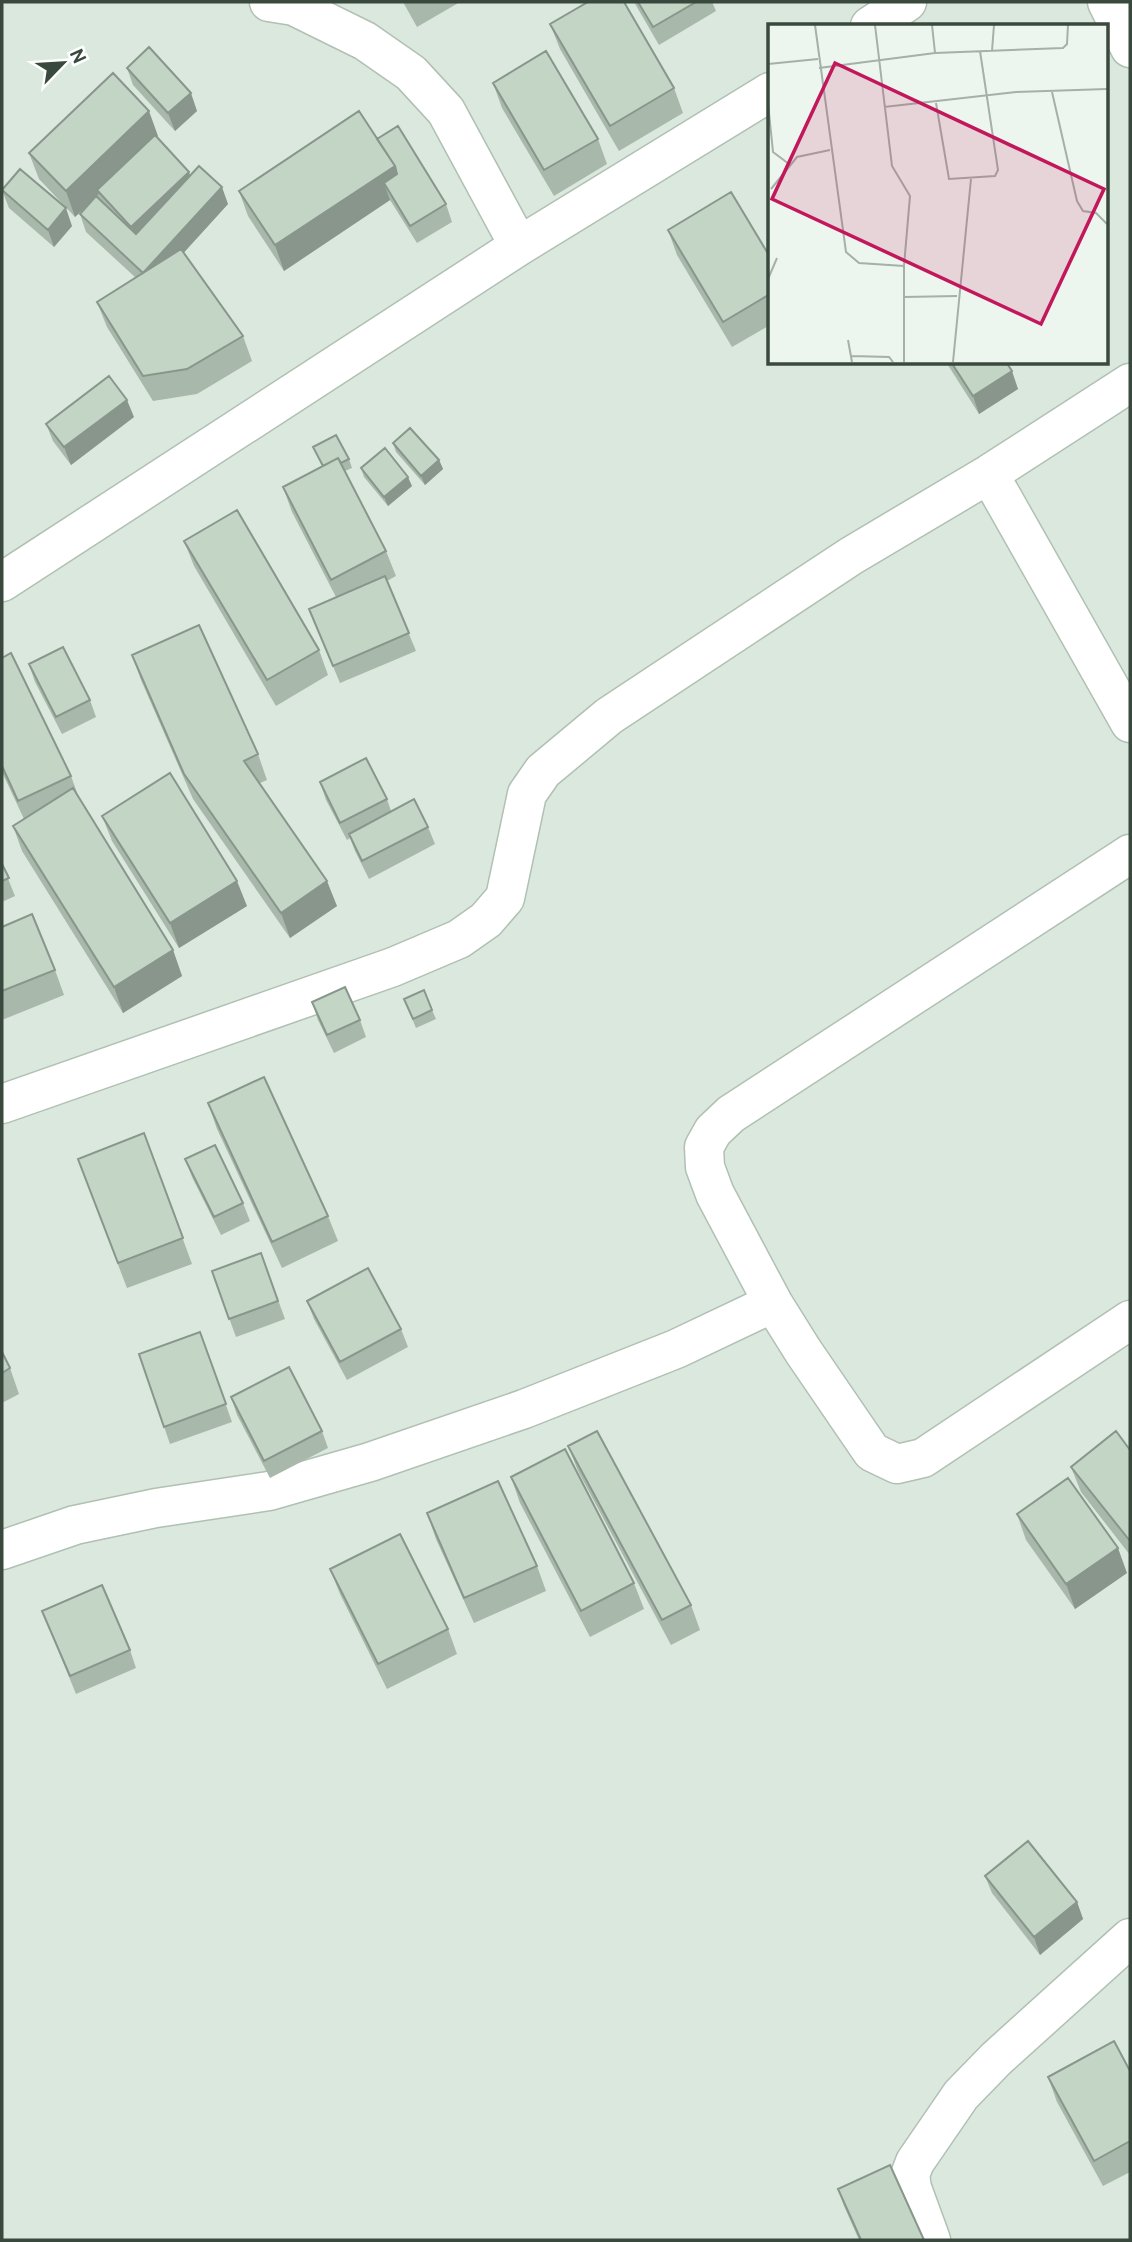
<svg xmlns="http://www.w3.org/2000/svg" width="1132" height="2242" font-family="Cabin,sans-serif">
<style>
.residential{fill:#dbe8de;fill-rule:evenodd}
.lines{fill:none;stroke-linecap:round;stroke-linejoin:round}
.minor-casing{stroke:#b0c0b3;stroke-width:41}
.minor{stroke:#fff;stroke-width:38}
.wall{fill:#a8b8aa}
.shaded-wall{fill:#88968b}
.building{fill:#c3d6c6;stroke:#88968b;stroke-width:2}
.inset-road{fill:none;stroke:#a5b0a8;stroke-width:2}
.view{fill:#c2185b;fill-opacity:0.15;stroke:#c2185b;stroke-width:3.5}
.inset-edge{fill:none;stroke:#3a493d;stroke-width:3.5}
</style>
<rect width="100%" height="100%" fill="#edf5ef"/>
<path class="residential" d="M2,2h1128v2238h-1128zM770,26h336v336h-336z"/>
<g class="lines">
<g class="minor-casing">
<path id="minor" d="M269,2l25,4 71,35 46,32 35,38 73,135
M1107,2l23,46
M870,26l37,-24
M989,474l141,249
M2,582l517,-336 251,-154
M1130,854l-399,260 -18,17 -9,16 1,20 10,27 58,109 30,48 69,101 25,12 26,-6 207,-138
M2,1104l391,-137 66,-28 27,-19 19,-22 22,-104 16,-23 66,-55 242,-160 138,-82 141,-91
M2,1550l73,-25 81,-17 113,-17 101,-29 154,-53 152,-60 97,-46
M931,2240l-19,-52 -2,-13 5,-13 46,-67 35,-36 134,-121"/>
</g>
<use href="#minor" class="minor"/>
</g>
<path class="wall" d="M403,2h57l-43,25z
M634,2h78l4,9 -57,34z
M550,24l124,64 9,25 -64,38 -59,-102z
M127,68l70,43 -22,20 -42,-46z
M493,83l105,56 9,25 -53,32 -52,-88z
M158,136l-1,1 33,39 38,28 -45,49 60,83 9,25 -55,33 -44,7 -46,-74 -10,-25 39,-24 -50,-46 -6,-18 11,-12 -16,15 -36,-38 -10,-26z
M377,139l69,65 6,18 -35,21 -27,-43 -106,71 -36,-55 -9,-25z
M2,190l70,36 -18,21 -45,-39z
M668,230l102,27v68l-38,22 -55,-92z
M946,362h60l12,27 -39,25z
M134,417l-63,48 -18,-24 -7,-17z
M393,443l46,17 4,9 -18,16 -29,-33z
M313,447l36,12 3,9 -7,3 41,80 10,25 -9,5 29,70 -76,32 -31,-74 27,-12 -44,-85 -9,-25 39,-21z
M361,468l51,18 -24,20 -24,-29z
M184,541l135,109 9,25 -52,31 -82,-140z
M132,655l126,99 9,26 -7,3 77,123 -47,32 -97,-139 -52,-119z
M2,658l69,118 8,22 94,152 9,26 -59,37 -101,-162 -9,-25 11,-7 -22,-47z
M29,664l61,36 6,17 -34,17 -27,-52z
M320,782l67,17 4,12 37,16 7,17 -66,35 -14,-28 -5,-13 -3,2 -21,-40z
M102,816l145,90 -68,42 -67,-107z
M2,864l13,32 -13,6z
M2,927l53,43 9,25 -62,25z
M404,999l28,11 4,9 -20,9z
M312,1002l48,18 6,17 -32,16 -16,-33z
M208,1103l120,113 10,25 -56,27 -65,-139z
M144,1133l48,131 -65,24 -40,-104z
M185,1159l58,44 7,18 -29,14 -29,-58z
M261,1253l24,66 -49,18 -24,-66z
M307,1301l94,28 7,18 -61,33 -33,-61z
M200,1332l32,90 -62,22 -31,-90z
M2,1352l8,16 9,26 -17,9z
M231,1397l91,34 6,17 -58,30 -33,-63z
M568,1446l123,159 9,25 -29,15 -93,-174z
M1130,1450v105l-49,-63 -10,-25z
M511,1477l123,106 10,26 -54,28 -70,-134z
M427,1513l110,53 9,25 -72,32 -38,-84z
M1017,1514l110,59 -52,36 -49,-69z
M330,1569l118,60 9,25 -70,35 -47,-95z
M42,1611l88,39 6,18 -60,26z
M985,1876l92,26 6,17 -43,36 -48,-62z
M1130,2071v101l-27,14 -46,-84 -9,-25z
M838,2189l86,51h-65l-15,-34z"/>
<path class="shaded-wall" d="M191,93l6,18 -22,20 -7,-18z
M149,111l9,25 -58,57 -3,-3 2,4 -24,23 -9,-26z
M395,166l9,25 -20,-8 6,17 -106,71 -9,-26z
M189,172l6,18 -58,54 -6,-17z
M222,187l6,17 -78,86 -7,-17z
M66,208l6,18 -18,21 -6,-17z
M1012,371l6,18 -39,25 -6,-18z
M127,400l7,17 -63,48 -7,-18z
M439,460l4,9 -18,16 -4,-9z
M408,477l4,9 -24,20 -4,-9z
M237,881l10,25 -68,42 -9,-25z
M327,881l10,25 -47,32 -9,-25z
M173,950l9,26 -59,37 -9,-26z
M1118,1548l9,25 -52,36 -9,-25z
M1077,1902l6,17 -43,36 -6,-18z"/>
<path class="building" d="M588,2h36l50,86 -64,38 -60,-102z
M638,2h58l-43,25z
M149,47l42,46 -23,20 -41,-45z
M546,51l52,88 -54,31 -51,-87z
M113,73l36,38 -83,80 -37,-38z
M359,111l36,55 -120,79 -36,-54z
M398,126l48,78 -36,22 -26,-43 13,-9 -2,-8 -18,-27z
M155,135l34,37 -58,55 -34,-37z
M199,166l23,21 -79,86 -63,-59 16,-18 40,38z
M20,169l46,39 -18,22 -46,-40z
M731,192l39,65v37l-47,28 -55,-92z
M181,249l62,87 -56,33 -44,7 -46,-74z
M951,362h55l6,9 -39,25z
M109,376l18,24 -63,47 -18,-23z
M410,428l29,32 -18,16 -28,-33z
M336,435l13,24 -8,4 -3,-5 -15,8 -10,-19z
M385,448l23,29 -24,20 -23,-29z
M338,458l48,93 -55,29 -48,-93z
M237,510l82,140 -52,30 -83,-139z
M385,576l24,57 -76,33 -24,-57z
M199,625l59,129 -14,7 83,120 -46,32 -97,-139 -52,-119z
M63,647l27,53 -34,17 -27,-53z
M11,653l60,123 -53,25 -16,-35v-108z
M366,758l21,41 -47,24 -20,-41z
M170,773l67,108 -67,42 -68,-107z
M73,788l100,162 -59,37 -101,-161z
M414,799l14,28 -66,34 -13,-27z
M2,864l7,14 -7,3z
M32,914l23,56 -53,21v-64z
M345,987l15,33 -33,15 -15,-33z
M424,990l8,20 -19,9 -9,-20z
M264,1077l64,139 -56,26 -64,-139z
M144,1133l39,105 -65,25 -40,-104z
M215,1145l28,58 -29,14 -29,-58z
M261,1253l17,48 -49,18 -17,-48z
M368,1268l33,61 -61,33 -33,-61z
M200,1332l26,72 -62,23 -25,-73z
M2,1352l8,16 -8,5z
M289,1367l33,64 -58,30 -33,-64z
M597,1431l94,174 -29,15 -94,-174z
M1116,1431l14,19v91l-59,-74z
M565,1449l69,134 -53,28 -70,-134z
M1068,1478l50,70 -52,36 -49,-70z
M498,1481l39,85 -73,32 -37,-85z
M400,1534l48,95 -70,35 -48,-95z
M102,1585l28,65 -60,26 -28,-65z
M1028,1841l49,61 -43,35 -49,-61z
M1114,2041l16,30v70l-36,20 -46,-84z
M890,2165l34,75h-63l-23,-51z"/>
<g transform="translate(768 24)">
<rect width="340" height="340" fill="#edf5ef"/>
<path class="inset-road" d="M47,1l31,227 13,11 45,3M107,1l17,141 18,30 -6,70v96M164,1l3,28M224,27l2,-26M0,40l50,-5M51,44l116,-15 128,-5 4,-4 1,-19M284,68l25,109 6,10 13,2 11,11M0,79l5,49 16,12M168,79l13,76 46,-3 3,-6 -18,-119M116,83l132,-15 91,-3M3,165l26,-32 33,-7M0,255l9,-21M136,273l53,-1M80,316l4,22M83,332l38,1 4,5M185,338l18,-183"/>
<path class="view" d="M67,39l269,126 -63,135 -269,-125z"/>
<rect width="340" height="340" class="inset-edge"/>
</g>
<rect width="1132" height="2242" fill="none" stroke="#3a493d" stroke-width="7"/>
<g transform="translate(63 63) rotate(65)" stroke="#ffffff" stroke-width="5" paint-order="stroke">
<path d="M0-5L12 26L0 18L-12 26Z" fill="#3a493d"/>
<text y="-10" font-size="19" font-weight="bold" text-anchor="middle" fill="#3a493d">N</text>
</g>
</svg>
